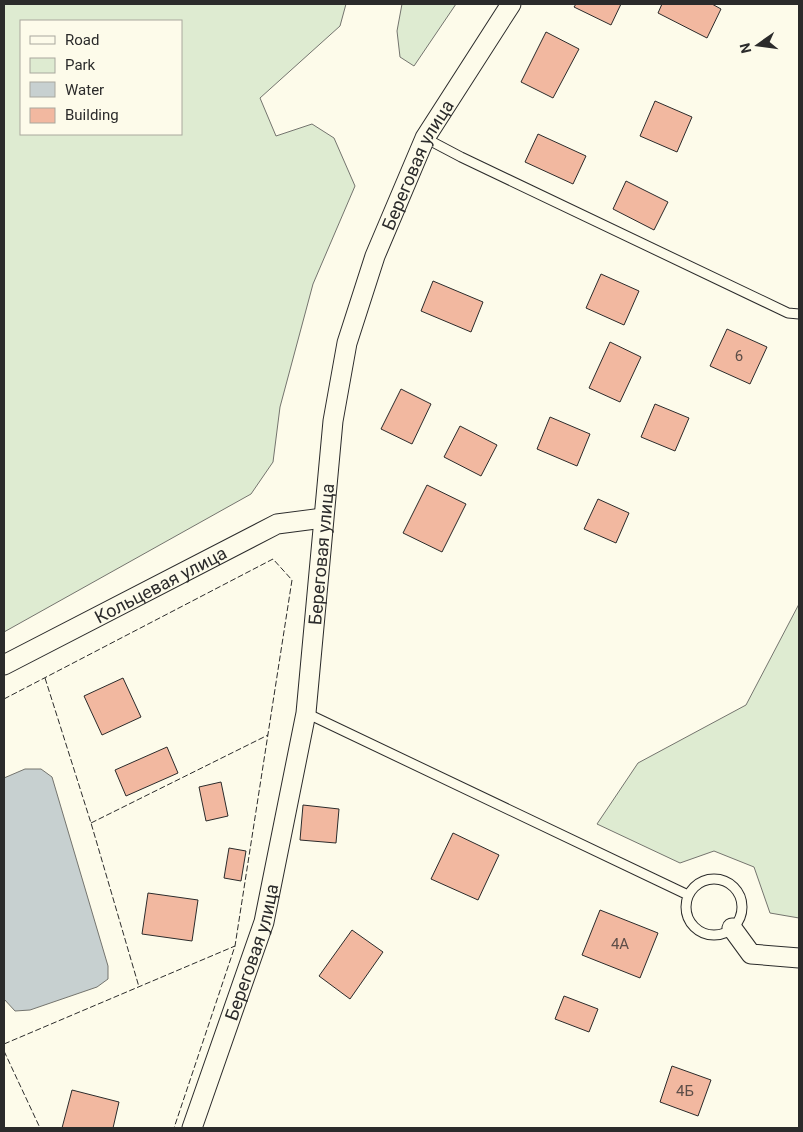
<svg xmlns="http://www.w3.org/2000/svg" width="803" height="1132" font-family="Roboto,sans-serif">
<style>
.green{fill:#deebd1;stroke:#74746e;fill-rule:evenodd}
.water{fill:#c7d0d0;stroke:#74746e}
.building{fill:#f2b8a0;stroke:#2b2b2b}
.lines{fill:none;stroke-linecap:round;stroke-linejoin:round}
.service-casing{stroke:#2b2b2b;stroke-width:11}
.minor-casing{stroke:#2b2b2b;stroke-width:21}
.service{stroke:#fdfbea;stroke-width:9}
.minor{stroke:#fdfbea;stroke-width:19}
.fence{stroke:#2b2b2b;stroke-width:1;stroke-dasharray:6 2.5;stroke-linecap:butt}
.labels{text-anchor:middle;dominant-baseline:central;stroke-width:4;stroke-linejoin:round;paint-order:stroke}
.number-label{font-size:15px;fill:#5d4e48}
.street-label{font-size:18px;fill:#2b2b2b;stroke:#fdfbea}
</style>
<rect width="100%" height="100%" fill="#fdfbea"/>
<path class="green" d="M4,4h342l-6,22 -80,72 16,38 36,-12 22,14 21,48 -42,98 -33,123 -7,55 -22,32 -247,138zM21,21h160v113h-160z
M402,4h54l-42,62 -14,-9 -3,-26z
M799,604v314l-29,-5 -16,-46 -40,-16 -34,12 -83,-39 41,-61 108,-58z"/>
<path class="water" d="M25,769h16l11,8 56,189v13l-11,8 -67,23 -15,1 -11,-12v-221z"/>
<path class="building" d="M576,4h45l-10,21 -37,-18z
M662,4h50l9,5 -14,29 -49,-25z
M546,32l33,17 -26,49 -32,-16z
M655,101l37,16 -15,35 -37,-16z
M538,134l48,22 -13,28 -48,-22z
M626,181l42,21 -14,28 -41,-21z
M601,274l38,17 -15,34 -38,-17z
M433,281l50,21 -12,30 -50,-21z
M727,329l40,18 -17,37 -40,-18z
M610,342l31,15 -21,45 -31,-14z
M401,389l30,15 -19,40 -31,-15z
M655,404l34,14 -14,33 -34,-14z
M550,417l40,17 -13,32 -40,-17z
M460,426l37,19 -16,31 -37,-19z
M427,485l39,19 -24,48 -39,-19z
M598,499l31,14 -13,30 -32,-14z
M123,678l18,39 -39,18 -18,-39z
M167,747l11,26 -52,23 -11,-26z
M221,782l7,34 -22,5 -7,-34z
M303,805l36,4 -3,34 -36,-3z
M453,833l46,22 -21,45 -47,-21z
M229,848l17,3 -5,30 -17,-3z
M148,893l50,7 -6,41 -50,-7z
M600,910l58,23 -18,45 -58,-23z
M352,930l31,22 -33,47 -31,-23z
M564,996l34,13 -9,23 -34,-13z
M672,1066l39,14 -13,36 -38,-14z
M72,1090l47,12 -6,26h-51z"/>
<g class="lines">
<g class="service-casing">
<path id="service" d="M425,138l36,19 327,156 11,1
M306,713l382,182
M686 907a28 28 0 1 1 56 0a28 28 0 1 1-56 0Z"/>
</g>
<g class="minor-casing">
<g id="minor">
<path id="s1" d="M4,665l273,-141 46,-6"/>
<path d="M732,928l19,26 48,4"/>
<path id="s2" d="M192,1128l72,-206 42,-209 27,-292 14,-78 28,-87 50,-118 86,-134"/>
</g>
</g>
<use href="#service" class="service"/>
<use href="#minor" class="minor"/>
<path class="fence" d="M45,678l46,145 48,164
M4,699l269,-140 19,21 -57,366 -61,182
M91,823l177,-88
M4,1044l231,-98
M4,1051l36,77"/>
</g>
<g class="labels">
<g class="number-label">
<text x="739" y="356">6</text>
<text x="620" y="944">4А</text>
<text x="685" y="1091">4Б</text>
</g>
<g class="street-label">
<text stroke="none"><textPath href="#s2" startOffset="996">Береговая улица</textPath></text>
<text stroke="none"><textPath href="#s2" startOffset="591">Береговая улица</textPath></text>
<text stroke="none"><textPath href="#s1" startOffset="176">Кольцевая улица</textPath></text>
<text stroke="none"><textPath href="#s2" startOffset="186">Береговая улица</textPath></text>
</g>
</g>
<rect width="803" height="1132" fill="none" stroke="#2b2b2b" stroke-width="10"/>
<rect x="20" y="20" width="162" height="115" fill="#fdfbea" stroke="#a9a89e"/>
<rect x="30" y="36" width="25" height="8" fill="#fdfbea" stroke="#a9a89e"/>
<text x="65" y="45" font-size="15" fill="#2b2b2b">Road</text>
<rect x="30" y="58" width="25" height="15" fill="#deebd1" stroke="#a9a89e"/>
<text x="65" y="70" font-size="15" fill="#2b2b2b">Park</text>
<rect x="30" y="82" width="25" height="15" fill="#c7d0d0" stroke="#a9a89e"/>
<text x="65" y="95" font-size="15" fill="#2b2b2b">Water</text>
<rect x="30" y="108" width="25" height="15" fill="#f2b8a0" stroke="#a9a89e"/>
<text x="65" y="120" font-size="15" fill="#2b2b2b">Building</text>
<g transform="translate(758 45) rotate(256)" stroke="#fdfbea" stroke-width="4" paint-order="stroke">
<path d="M0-4L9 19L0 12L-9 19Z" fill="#2b2b2b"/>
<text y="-8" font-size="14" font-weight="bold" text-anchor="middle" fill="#2b2b2b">N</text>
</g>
</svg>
